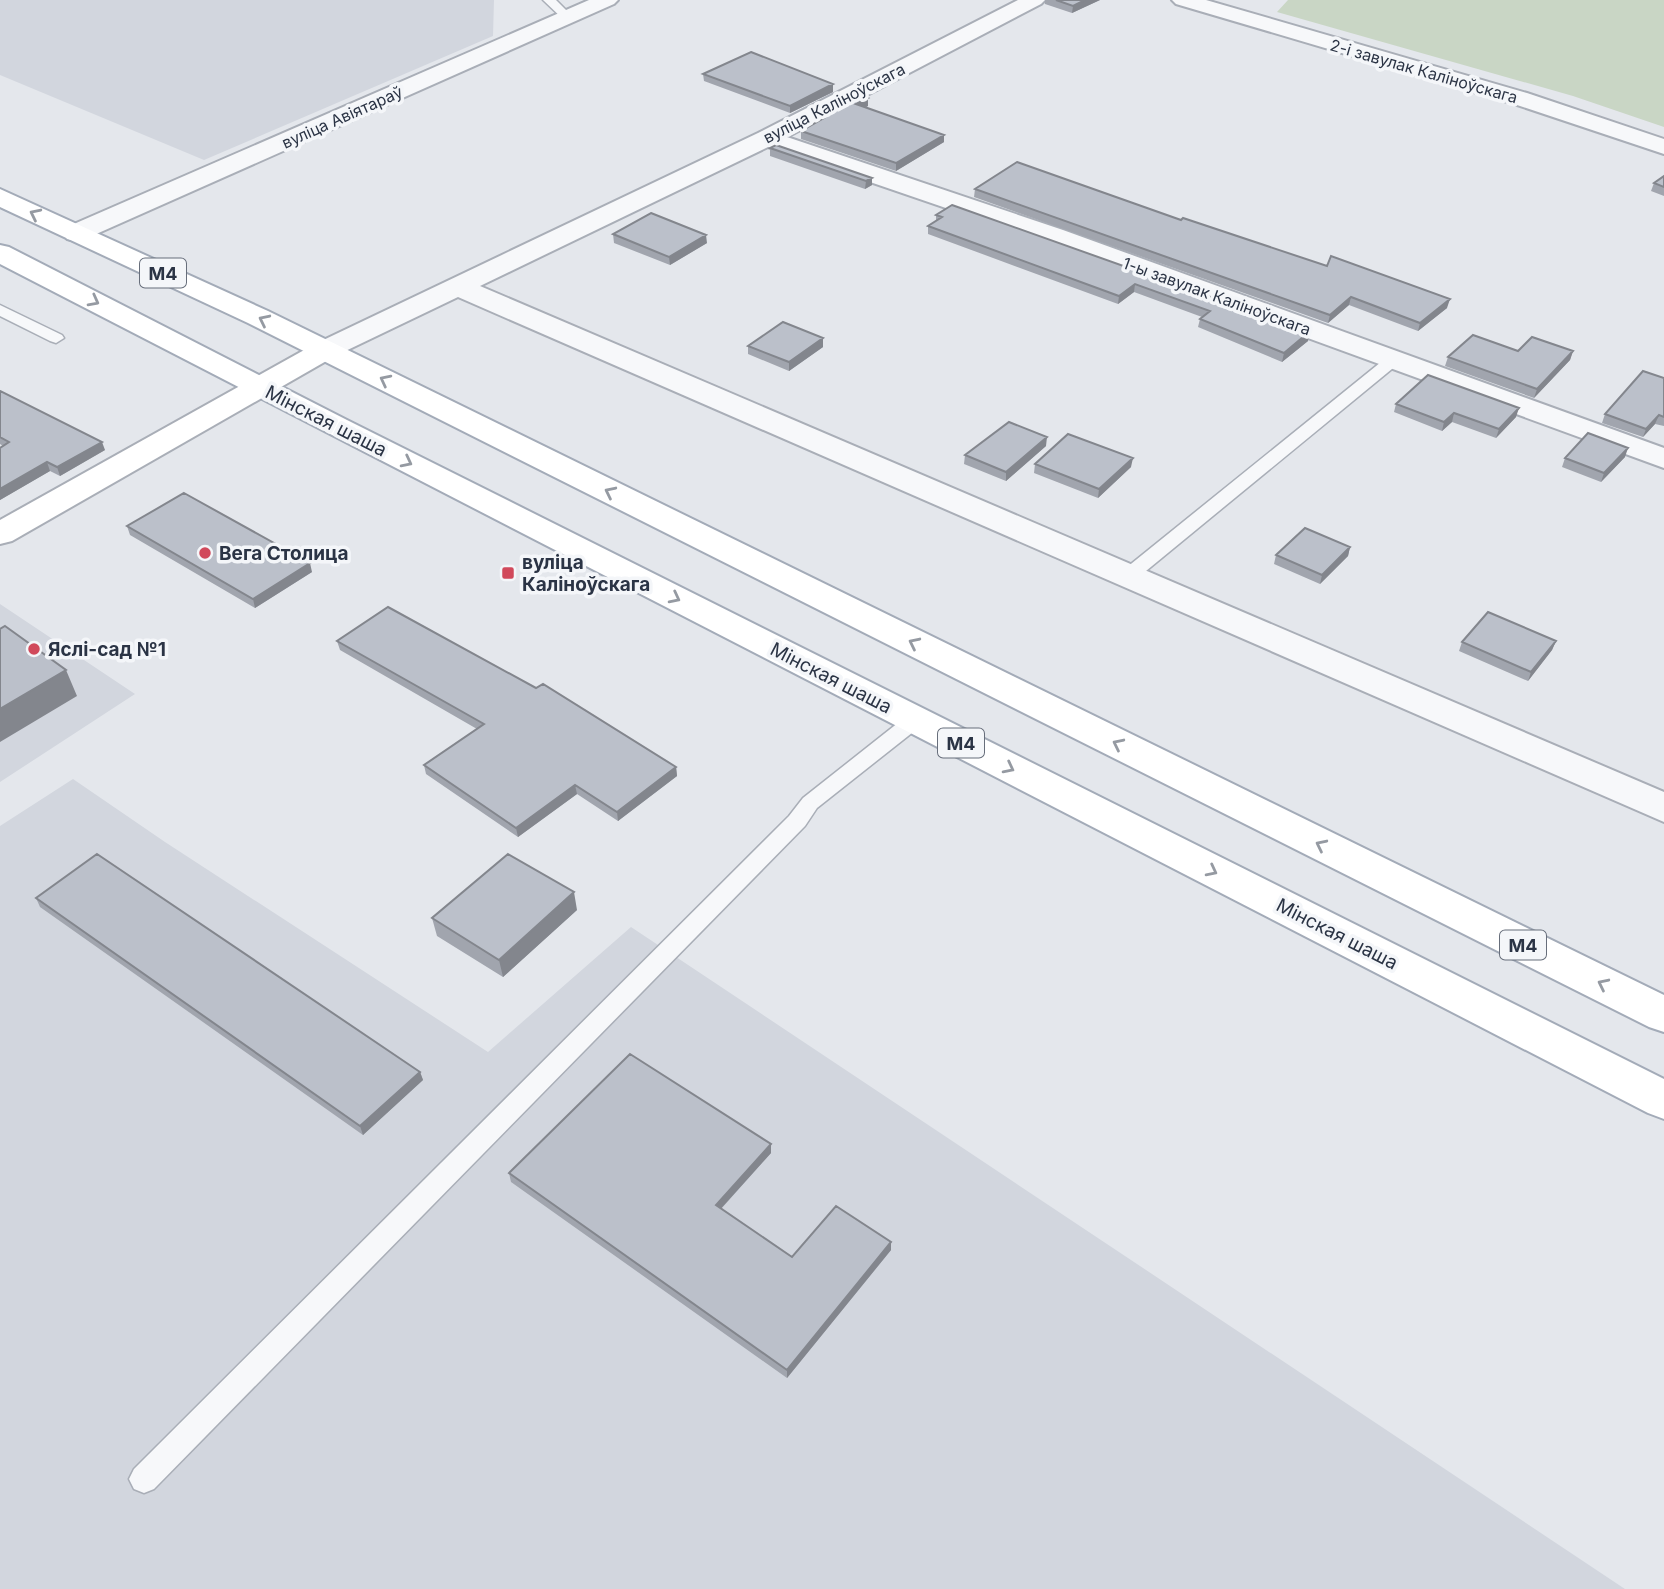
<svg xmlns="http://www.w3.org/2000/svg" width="1664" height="1589" font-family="Inter,sans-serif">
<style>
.built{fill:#d2d6de}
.green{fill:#c9d6c5}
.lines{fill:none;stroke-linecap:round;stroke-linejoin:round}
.lane-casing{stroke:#a9aeb7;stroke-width:3}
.street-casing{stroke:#a9aeb7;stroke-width:4}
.secondary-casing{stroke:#a9aeb7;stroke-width:4}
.primary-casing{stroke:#a3abb8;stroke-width:4}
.lane{fill:#f7f8fa;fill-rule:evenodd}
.street{fill:#f7f8fa;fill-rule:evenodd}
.secondary{fill:#fff;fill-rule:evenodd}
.primary{fill:#fff;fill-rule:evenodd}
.wall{fill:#a1a5ae}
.shaded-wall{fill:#83868d}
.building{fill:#bbc0ca;stroke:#83868d;stroke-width:2}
.oneway{stroke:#959aa2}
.poi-dot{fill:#d1495b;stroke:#f4f6f9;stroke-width:2.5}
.labels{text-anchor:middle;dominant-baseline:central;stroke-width:7;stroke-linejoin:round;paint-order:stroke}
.far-street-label{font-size:16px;fill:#2b3445;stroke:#f4f6f9}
.shield{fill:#f4f6f9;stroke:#676e7b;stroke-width:2}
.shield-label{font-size:18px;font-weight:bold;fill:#2b3445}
.street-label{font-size:19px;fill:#2b3445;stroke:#f4f6f9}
.poi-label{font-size:19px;font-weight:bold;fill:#2b3445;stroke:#f4f6f9;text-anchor:start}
</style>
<rect width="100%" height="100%" fill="#e4e7ec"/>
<path class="built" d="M0,0h494l-1,36 -289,124 -204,-85z
M0,604l135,90 -135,88z
M73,779l92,63 323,210 143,-125 994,662h-1625v-763z"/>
<path class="green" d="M1288,0h376v127l-91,-31 -296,-84z"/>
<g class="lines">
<g class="lane-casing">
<path id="lane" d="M543,0h13l17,17 -10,2z
M0,305l62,30 2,3 -8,5 -6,-2 -50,-25z
M1392,356l8,5 -2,3 -263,216h-14l-2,-4 2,-4 265,-214z
M915,713l7,2 3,5 -3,5 -105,83 -12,18 -651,663 -10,4 -10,-4 -5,-10 5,-10 655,-653 14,-18 105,-83z"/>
</g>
<g class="street-casing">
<path id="street" d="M589,0h29l-4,4 -529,235 -9,2 -9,-2 -4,-6 4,-6z
M1018,0h27l-4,4 -254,133 276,93 601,218v20l-619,-226 -277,-95 -288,139 1184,506v30l-1206,-525 -123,59 -10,3 -10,-3 -4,-6 4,-6 443,-211z
M1172,0h34l321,93 137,46v15l-153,-51 -335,-99z"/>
</g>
<g class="secondary-casing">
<path id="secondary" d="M325,341l10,3 4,6 -4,6 -323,185 -12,3v-24l315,-176z"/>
</g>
<g class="primary-casing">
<path id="primary" d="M0,189l268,122 1396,684v37l-15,-5 -1401,-704 -248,-116z
M0,245l9,2 338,173 1317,659v40l-16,-6 -1648,-849z"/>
</g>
<use href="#lane" class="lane"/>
<use href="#street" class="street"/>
<use href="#secondary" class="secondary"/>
<use href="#primary" class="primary"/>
</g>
<path class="wall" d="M1045,0h55l-28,13 -27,-9z
M703,74l130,18 -43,21 -86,-32z
M868,98v8l-3,1 79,35 -48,29 -95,-32v-8l17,-9v-6z
M770,148l102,30v7l-7,4 -95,-33z
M1664,176v20l-13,-5 3,-8z
M975,189l206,31 266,88 -29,23 -69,-26 -21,18 -354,-126z
M936,215l373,117 -1,9 -26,21 -84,-35 2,-8 2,-2 -68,-25 -16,12 -190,-70v-8l8,-5z
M613,234l94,9 -37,22 -56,-22z
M748,346l75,1 -34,24 -41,-17z
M1518,351h55l-3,9 -36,38 -89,-32 3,-9z
M1664,378v48l-9,-2 -12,13 -41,-14 3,-9z
M0,391l105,59 -45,26 -10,-5 -50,29v-52l3,-2 -3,-2z
M1396,404l120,13 -20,21 -44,-16 -10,9 -48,-19z
M1046,446l-40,35 -42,-17 1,-9z
M1625,457l-24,25 -39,-15 3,-9z
M1035,464l96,3 -33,31 -64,-25z
M127,526l185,46 -57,36 -125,-73z
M1350,547l-2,9 -28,28 -46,-20 2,-9z
M337,641l339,126 1,9 -59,45 -41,-27 -59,43 -92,-63 -2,-9 53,-36 -137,-79z
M1556,641l-4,9 -24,31 -69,-30 3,-9z
M36,898l384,174 3,8 -60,55 -323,-228z
M577,910l-74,67 -66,-41 -5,-18z
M771,1144v9l-50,56 71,48 99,-7 -104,128 -276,-196 -2,-9z"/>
<path class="shaded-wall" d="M1085,0h15l-28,13 1,-7z
M833,84v8l-43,21v-7z
M868,98v8l-12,6v-8z
M944,135v7l-48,29v-8z
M872,178v7l-7,4 1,-8z
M706,235l1,8 -37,22 -1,-8z
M1135,284l-1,8 -16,12 1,-8z
M1351,297l-2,8 -21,18 2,-8z
M1450,299l-3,9 -29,23 2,-8z
M1309,332l-1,9 -26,21 2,-9z
M823,338v9l-34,24v-9z
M1573,351l-3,9 -36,38 3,-9z
M1519,408l-3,9 -20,21 3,-9z
M1454,413l-2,9 -10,9 2,-9z
M1659,415l-4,9 -12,13 3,-8z
M1047,437l-1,9 -40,35v-9z
M102,442l3,8 -45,26 -3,-9z
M1628,448l-3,9 -24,25 3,-9z
M1133,458l-2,9 -33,31 1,-9z
M47,462l3,9 -50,29v-11z
M1350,547l-2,9 -28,28 2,-9z
M310,563l2,9 -57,36 -2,-9z
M1556,641l-4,9 -24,31 3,-9z
M66,670l11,26 -77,46v-33z
M676,767l1,9 -59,45 -1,-9z
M575,785l2,9 -59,43 -2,-9z
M574,892l3,18 -74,67 -4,-17z
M420,1072l3,8 -60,55 -3,-9z
M771,1144v9l-55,61v-9z
M891,1242v8l-104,128v-8z"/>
<path class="building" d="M1056,0h29l-12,6z
M751,52l82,32 -43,22 -87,-32z
M859,94l9,4 -12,6 88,31 -48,28 -95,-32 23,-13 -6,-2z
M776,145l96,33 -6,3 -96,-33z
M1017,162l164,58 2,-2 144,48 4,-10 119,43 -30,24 -69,-26 -21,18 -355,-126z
M1664,176v11l-10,-4z
M952,205l357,127 -25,21 -84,-34 10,-8 -75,-27 -16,12 -191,-70 14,-9 -6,-2z
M651,213l55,22 -37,22 -56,-23z
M783,322l40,16 -34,24 -41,-16z
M1473,335l45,16 14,-14 41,14 -36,38 -89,-32z
M1643,371l21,7v39l-5,-2 -13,14 -41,-15z
M1428,375l91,33 -20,21 -45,-16 -10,9 -48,-18z
M0,391l102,51 -45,25 -10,-5 -47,27v-41l9,-6 -9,-5z
M1009,422l38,15 -41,35 -41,-17z
M1588,433l40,15 -24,25 -39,-15z
M1068,434l65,24 -34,31 -64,-25z
M184,493l126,70 -57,36 -126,-73z
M1305,528l45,19 -28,28 -46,-20z
M388,607l148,81 7,-4 133,83 -59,45 -42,-27 -59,43 -92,-63 60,-41 -147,-83z
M1488,612l68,29 -25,31 -69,-30z
M5,626l61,44 -66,39v-80z
M97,854l323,218 -60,54 -324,-228z
M508,854l66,38 -75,68 -67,-42z
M630,1054l141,90 -55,61 76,52 44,-51 55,36 -104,128 -278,-197z"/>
<defs><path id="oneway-chevron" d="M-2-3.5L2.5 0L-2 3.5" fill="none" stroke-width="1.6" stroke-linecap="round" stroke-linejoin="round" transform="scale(1.75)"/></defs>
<g class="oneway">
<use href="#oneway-chevron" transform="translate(35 214) rotate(-154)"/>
<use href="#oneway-chevron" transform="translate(94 301) rotate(28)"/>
<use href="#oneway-chevron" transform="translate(264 320) rotate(-154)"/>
<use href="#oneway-chevron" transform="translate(385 380) rotate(-153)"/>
<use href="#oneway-chevron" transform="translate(407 462) rotate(27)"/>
<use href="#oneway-chevron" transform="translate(610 492) rotate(-154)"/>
<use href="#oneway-chevron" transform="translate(675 598) rotate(27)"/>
<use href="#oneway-chevron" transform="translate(914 643) rotate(-154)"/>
<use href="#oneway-chevron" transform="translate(1118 744) rotate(-154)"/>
<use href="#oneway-chevron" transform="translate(1009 768) rotate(27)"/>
<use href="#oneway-chevron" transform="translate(1321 845) rotate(-154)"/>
<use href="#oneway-chevron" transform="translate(1212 871) rotate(27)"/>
<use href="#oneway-chevron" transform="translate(1603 984) rotate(-154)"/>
</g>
<g class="poi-dot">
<circle cx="205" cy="553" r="7"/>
<rect x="501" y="566" width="14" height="14" rx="3.5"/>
<circle cx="34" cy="649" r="7"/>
</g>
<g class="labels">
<g class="far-street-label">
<text transform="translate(1424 71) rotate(16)">2-і завулак Каліноўскага</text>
<text transform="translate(834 103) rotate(-27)">вуліца Каліноўскага</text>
<text transform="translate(342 117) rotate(-24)">вуліца Авіятараў</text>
<text transform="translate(1217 296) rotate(20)">1-ы завулак Каліноўскага</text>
</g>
<g class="shield">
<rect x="140" y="258.5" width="46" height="29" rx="5"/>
<rect x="938" y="728.5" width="46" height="29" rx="5"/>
<rect x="1500" y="930.5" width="46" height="29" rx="5"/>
</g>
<g class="shield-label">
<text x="163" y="273">М4</text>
<text x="961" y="743">М4</text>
<text x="1523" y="945">М4</text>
</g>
<g class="street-label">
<text transform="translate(326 421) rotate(27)">Мінская шаша</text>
<text transform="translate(831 678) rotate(27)">Мінская шаша</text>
<text transform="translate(1337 934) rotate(27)">Мінская шаша</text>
</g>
<g class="poi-label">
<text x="219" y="553">Вега Столица</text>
<text x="522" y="562">вуліца<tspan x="522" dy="22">Каліноўскага</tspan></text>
<text x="48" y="649">Яслі-сад №1</text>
</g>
</g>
</svg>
